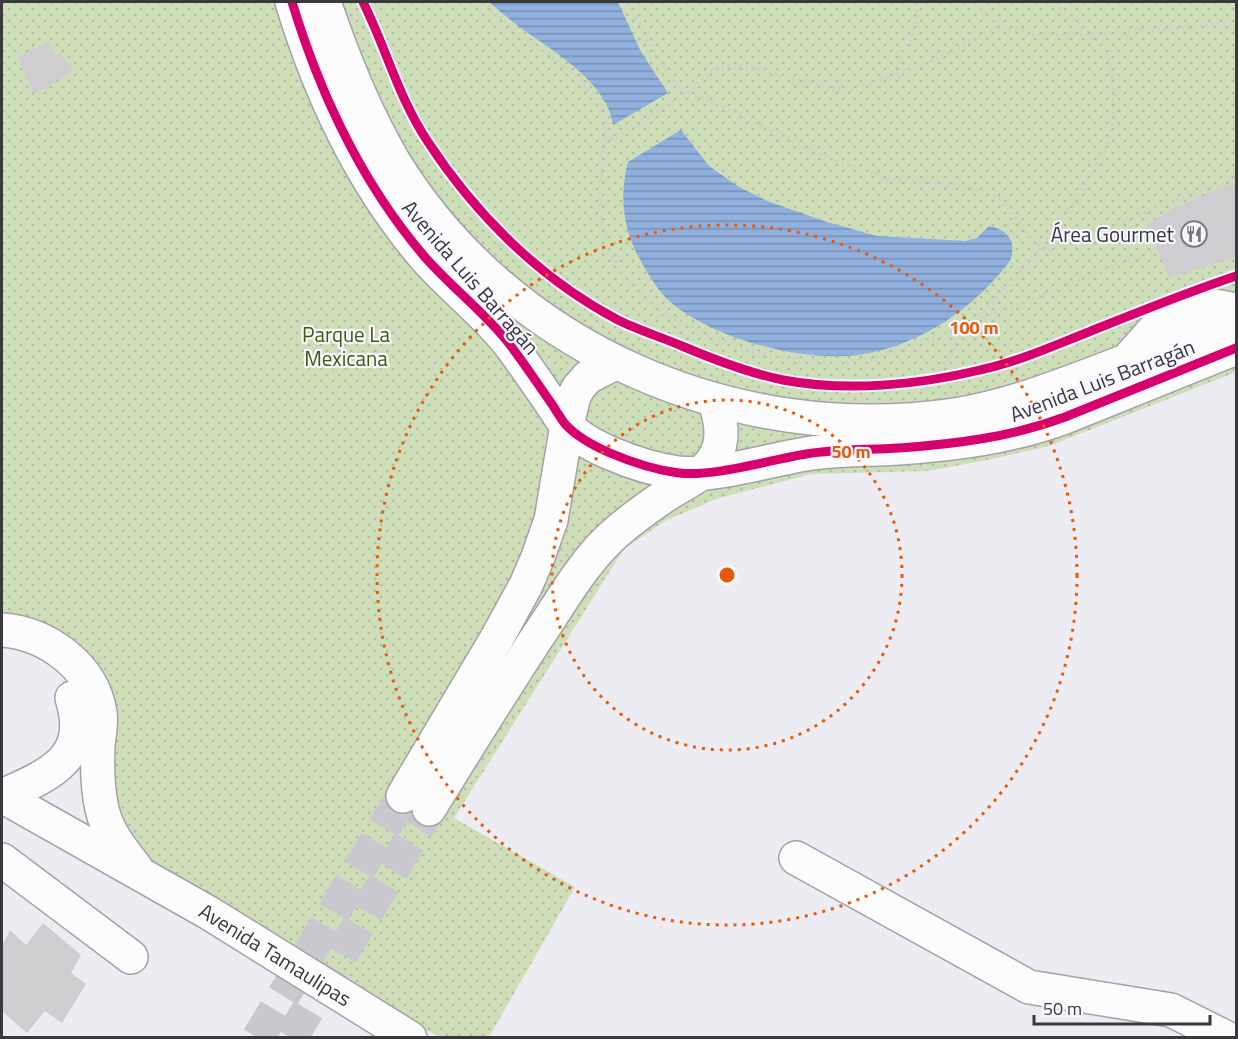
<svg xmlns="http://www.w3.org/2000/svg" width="1238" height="1039" font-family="'Titillium Web',sans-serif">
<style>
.park{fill:url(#park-dots)}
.water{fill:url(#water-rules)}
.building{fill:#d0cdd1}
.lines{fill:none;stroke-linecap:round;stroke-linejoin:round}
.minor-tunnel{stroke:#c9c8ce;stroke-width:33;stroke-dasharray:33 16;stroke-linecap:butt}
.minor-casing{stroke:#a3a2a7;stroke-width:36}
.path{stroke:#cecdd0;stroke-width:4;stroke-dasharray:1.5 4.5;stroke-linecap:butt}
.minor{stroke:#fcfcfd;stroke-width:33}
.cycleway-casing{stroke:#f8f6ff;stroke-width:13}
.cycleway{stroke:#d6006c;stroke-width:9}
.ring{fill:none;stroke:#e8590c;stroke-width:3;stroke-dasharray:3 6}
.labels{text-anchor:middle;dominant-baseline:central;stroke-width:4.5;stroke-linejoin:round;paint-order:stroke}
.poi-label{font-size:21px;fill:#39383d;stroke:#f8f6ff;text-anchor:end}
.street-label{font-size:21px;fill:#39383d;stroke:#f8f6ff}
.park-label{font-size:21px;fill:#3e5b08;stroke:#f8f6ff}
.centre{fill:#e8590c;stroke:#f8f6ff;stroke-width:3}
.ring-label{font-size:18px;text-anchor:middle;font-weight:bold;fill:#e8590c;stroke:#f8f6ff;stroke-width:4.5;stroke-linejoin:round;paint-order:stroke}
</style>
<defs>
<pattern id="park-dots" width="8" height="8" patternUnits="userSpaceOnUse" patternTransform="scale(1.5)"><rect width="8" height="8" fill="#cddeb9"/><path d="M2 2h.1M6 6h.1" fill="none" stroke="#b1bfa0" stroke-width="1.8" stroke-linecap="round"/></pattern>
<pattern id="water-rules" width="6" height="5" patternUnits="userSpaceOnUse" patternTransform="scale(1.5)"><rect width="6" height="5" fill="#90b0dd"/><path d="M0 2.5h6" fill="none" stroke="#7790b4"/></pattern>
</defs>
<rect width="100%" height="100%" fill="#edecf2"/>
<path class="park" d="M2,2h1234v370l-187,74 -57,13 -64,12 -117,3 -95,25 -51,22 -41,28 -170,269 121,69 -86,150h-49l-120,-65 -181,-108 -19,-27 -16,-134 -102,-79z"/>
<path class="water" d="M489,2h129l23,50 27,41 -55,32c-5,-43 -63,-76 -95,-99 -10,-8 -20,-16 -29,-24z
M681,130l28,36 30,21 28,14 60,21 50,14 88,5 12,-3 12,-12c19,4 28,15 21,35 -36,47 -88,83 -146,93 -59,10 -153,-15 -197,-55 -8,-8 -15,-19 -21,-29 -22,-35 -28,-69 -18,-108z"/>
<path class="building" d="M49,42l6,13 5,-1 14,16 -40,24 -16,-37z
M1236,184v73l-67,21 -22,-54 30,-17 41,-18z
M43,923l38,32 -10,18 15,11 -24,39 -17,-12 -18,22 -25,-22v-65l8,-16 16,15z"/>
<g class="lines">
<path class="minor-tunnel" d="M258,1038l145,-242
M291,1038l138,-229"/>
<g class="minor-casing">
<g id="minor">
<path d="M292,2c28,92 69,180 132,254 26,30 58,54 83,85 15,19 28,39 42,59 6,8 11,18 17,25 12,13 28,21 44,28 21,9 45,17 69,20 35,4 90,-13 127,-19 31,-5 62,-4 93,-6 57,-4 112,-11 166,-31l171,-69"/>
<path d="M324,2c19,55 40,109 70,160 116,189 343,285 560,253 52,-8 101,-27 151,-46 44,-17 88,-34 131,-51"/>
<path d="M1131,356l38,-43 29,-10 38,7"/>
<path d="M2,630c44,3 91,36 98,83 2,9 -1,22 -2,32 -1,22 -1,42 4,64 5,23 20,41 34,59"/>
<path id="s1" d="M2,796l207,117 201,125"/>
<path d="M2,796c47,-21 89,-37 70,-98"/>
<path d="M403,796l94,-158 29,-53 12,-28 13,-37 16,-95 7,-29 5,-9 9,-10 27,-14"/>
<path d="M429,809c38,-61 75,-122 115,-182 20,-30 39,-63 65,-88 17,-16 35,-29 54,-42 19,-13 42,-21 53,-42 9,-17 4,-37 -1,-54"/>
<path d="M796,858l233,129 142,23 56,28"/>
<path d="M2,860l129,97"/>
</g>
</g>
<path class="path" d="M482,2l38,33 50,35 27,30 9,20 -7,80 4,27 7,23 13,24 20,23 21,17 77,35 39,9 63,6 33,-6 53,-18 228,-91 41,-15 38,-10
M629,2l18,38 36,55 21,3 135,65 52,16 62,5 27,7 17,8 10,8 25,32 9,8 9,3 147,-58 39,-12
M970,2l29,23 28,10h66l143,-12
M888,77c20,-25 27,-45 30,-75
M606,142c25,-15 54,-30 78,-48 12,-8 22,-21 37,-26 26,-8 80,15 108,19 45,7 132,-38 170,-62
M927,389l35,-52 73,-82 52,-73 21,-40 5,-21 2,-28 -6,-33 -5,-13 -11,-12 -40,-33"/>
<use href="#minor" class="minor"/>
<g class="cycleway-casing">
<path id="cycleway" d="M292,2c28,92 69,180 132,254 26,30 58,54 83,85 15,19 28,39 42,59 6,8 11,18 17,25 12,13 28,21 44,28 21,9 45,17 69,20 35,4 90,-13 127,-19 31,-5 62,-4 93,-6 57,-4 112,-11 166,-31l171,-69
M363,2c23,46 36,97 65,140 48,73 112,137 190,178 20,10 43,17 64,26 33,14 66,27 101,34 64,12 135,5 197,-10 37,-8 71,-23 106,-37 50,-20 99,-40 150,-57"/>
</g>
<use href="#cycleway" class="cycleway"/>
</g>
<g class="ring">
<circle cx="727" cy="575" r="175"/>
<circle cx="727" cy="575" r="350"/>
</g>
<defs>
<g id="restaurant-ring" transform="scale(1.35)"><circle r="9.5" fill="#f8f6ff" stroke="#78777c" stroke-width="1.5"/><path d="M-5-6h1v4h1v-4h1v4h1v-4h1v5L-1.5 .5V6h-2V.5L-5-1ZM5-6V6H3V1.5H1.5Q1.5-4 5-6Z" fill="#78777c"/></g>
</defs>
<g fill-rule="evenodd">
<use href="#restaurant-ring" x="1194" y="234"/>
</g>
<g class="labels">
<g class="poi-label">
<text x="1174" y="234">Área Gourmet</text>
</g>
<g class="street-label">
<text transform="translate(471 277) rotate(49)">Avenida Luis Barragán</text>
<text transform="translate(1102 380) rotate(-21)">Avenida Luis Barragán</text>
<text stroke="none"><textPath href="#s1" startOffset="316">Avenida Tamaulipas</textPath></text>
</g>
<g class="park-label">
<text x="346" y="334">Parque La<tspan x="346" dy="24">Mexicana</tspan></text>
</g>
</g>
<circle cx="727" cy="575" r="9" class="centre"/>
<g class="ring-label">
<text x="974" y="334">100 m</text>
<text x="851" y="458">50 m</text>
</g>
<rect width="1238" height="1039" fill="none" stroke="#39383d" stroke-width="6"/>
<path d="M1034 1015v9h176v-9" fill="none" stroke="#39383d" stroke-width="3"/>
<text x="1043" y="1015" font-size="18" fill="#39383d" stroke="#f8f6ff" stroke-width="4.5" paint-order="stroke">50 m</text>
</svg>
